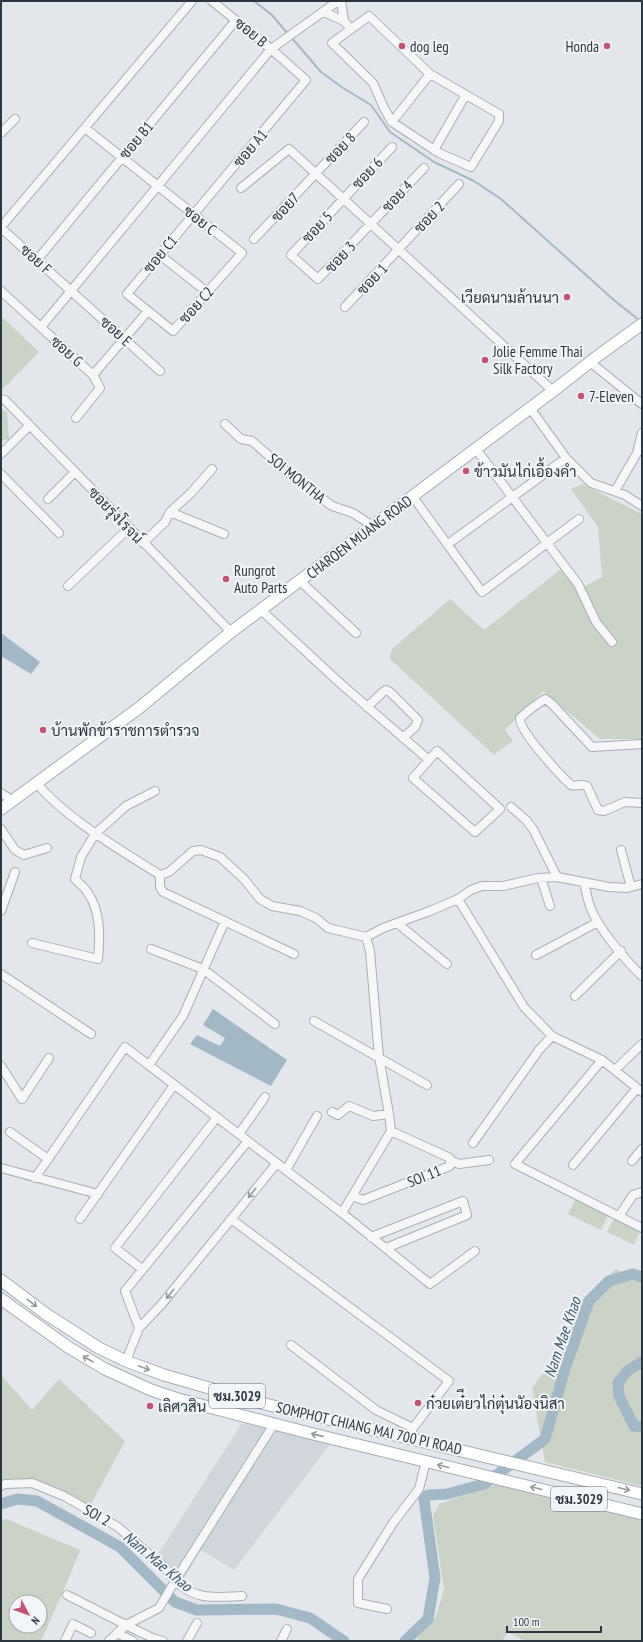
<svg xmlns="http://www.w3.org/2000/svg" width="643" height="1642" font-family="'PT Sans Narrow',Sarabun,sans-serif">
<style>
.built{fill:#d1d6dc}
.green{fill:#cad3c5;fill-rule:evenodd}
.water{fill:#a1b8c7}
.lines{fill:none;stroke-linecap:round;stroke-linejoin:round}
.stream{stroke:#a1b8c7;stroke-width:2}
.river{stroke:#a1b8c7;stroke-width:11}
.minor-casing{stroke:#a8aeb4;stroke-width:10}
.major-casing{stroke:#a3acb5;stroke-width:13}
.minor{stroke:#f5f7f8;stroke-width:8}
.major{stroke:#fff;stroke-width:11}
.oneway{stroke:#90969c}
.oneway2{stroke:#969aa0}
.poi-dot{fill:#c45271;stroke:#f2f5f7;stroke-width:1.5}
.labels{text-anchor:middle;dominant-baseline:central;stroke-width:4;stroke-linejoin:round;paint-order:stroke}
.shield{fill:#f2f5f7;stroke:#676f78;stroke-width:1}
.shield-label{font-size:14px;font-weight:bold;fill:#2c3641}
.street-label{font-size:15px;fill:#2c3641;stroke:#f2f5f7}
.poi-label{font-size:15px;fill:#2c3641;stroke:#f2f5f7;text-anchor:start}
.water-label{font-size:16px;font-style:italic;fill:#395972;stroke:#f2f5f7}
</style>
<rect width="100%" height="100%" fill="#e3e6ea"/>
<path class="built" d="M242,1423l89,20 -97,127 -33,-20 -20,33 -24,-27z"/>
<path class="green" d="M1,316l38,36 -38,39z
M1,410l6,2 2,27 -8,2z
M582,484l60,30v225h-42l-57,-48 -38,39 8,11 -19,14 -105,-97 3,-9 58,-50 34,31 77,-61 19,20 22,-12 -4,-50 -27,-38z
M576,1198l32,16 -7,16 -33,-16z
M614,1218l27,12 -7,15 -27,-13z
M616,1269l26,12v205l-97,-24 -13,-74 31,-41 12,-26 7,-21z
M1,1375l31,35 27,-31 66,62 -36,67 -53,-27 -35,2z
M498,1484l144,34v123h-118l-16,-9 -6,9h-82l-3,-3 19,-22 8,-27 -11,-73 6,-12z
M6,1519l74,31 -15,37 -24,54h-40v-121zM16,1602h24v24h-24z"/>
<path class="water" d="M1,633l39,29 -9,12 -30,-18z
M213,1009l74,51 -16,26 -81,-42 7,-9 23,11 5,-8 -22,-13z"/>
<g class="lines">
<path class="stream" d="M254,1l18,14 16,19
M291,37l30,35 22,16 28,17 19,27 44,30 40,19 27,18 114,102 24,19"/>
<path class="river" d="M642,1362l-15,9 -9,12 1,13 15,30 8,1
M1,1504l16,-5 20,2 83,46 55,55 22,8 79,-1 34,9 34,23
M405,1641l23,-22 7,-41 -11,-79 4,-4 19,-1 37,-10 61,-45 20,-70 24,-68 20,-20 24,-7 9,3"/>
<g class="minor-casing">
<path id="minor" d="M341,1l3,20
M324,12l20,9 7,8
M369,16l61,58 69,40v7l-28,46 -32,-14 -47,-31 -8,-14 -11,-25 -41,-40z
M392,122l38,-48
M85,128l157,125 -69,78 -46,-37 179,-214 -35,-31 -59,-48
M1,133l14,-14
M392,147l-101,108 27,24 106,-111
M434,150l31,-54
M241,188l48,-39 264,242
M1,227l191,-226
M1,228l159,143
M254,239l110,-117
M160,255l47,37
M37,260l199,-240
M1,291l92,84 7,13 -24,30
M345,307l114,-123
M41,327l230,-278 67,-48
M590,362l52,42
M93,375l55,-64
M1,399l4,1 226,232
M530,408l36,50 25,25 34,12 17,11
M225,424l16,15 11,2 41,36 39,29 21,7 20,13
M476,449l102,135 18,38 16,20
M1,454l28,-28
M1,474l58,59
M615,491l22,-38 5,-20
M413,497l69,95 97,-73
M48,499l26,-26
M170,512l54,22
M143,543l22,-21 5,-10 21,-19 21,-24
M448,544l118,-86
M300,581l56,52
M68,586l61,-58
M261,610l80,74 88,76
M367,707l16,-15 3,-2 4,2 28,28 -3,7 -12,11
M642,744l-50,3 -41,-44 -6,-4 -12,8 -13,11c-1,13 40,57 51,67 5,2 11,-2 16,1l11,24 6,1 21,-9 17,1
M437,751l63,58 -25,23 -62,-54z
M36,783c35,39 80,64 124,92
M1,793l11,7
M511,807l15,13 7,9 24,48
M1,829l14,21 9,5 23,-7
M621,850l10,37
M160,875l9,-3 24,-21 8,-1 19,7 24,22 16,20 12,7 28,5 16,7 12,10 38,9 17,-9 47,-17 28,-12 13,-9 11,-4h21l35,-8 19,-1 52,10 18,1 15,-4
M160,875v12l3,5 131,62
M541,878l9,28
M584,882c2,8 3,16 6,24 7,21 36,55 52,70
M458,899l66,108 28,29 50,24 40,32
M1,911l14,-39
M397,923l50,41
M32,943l66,16c2,-21 3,-47 -10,-66 -3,-5 -8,-9 -13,-14l6,-22 14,-23 31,-28 29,-15
M151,949l52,20 72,55
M536,955l62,-33
M1,974l90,60
M575,996l46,-45
M314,1021l113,64
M602,1060l-87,104 127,64
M149,1065l34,-49 42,-95
M1,1066l21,33 27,-41
M615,1070l27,-26
M332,1112l6,3 11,-9 24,10 16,-2
M10,1132l38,27
M239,1134l26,-37
M473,1143l66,-93 13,-14
M450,1160l9,4 30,-4
M632,1161l10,-12
M573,1165l64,-77
M1,1168l97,26
M286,1170l31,-54
M35,1178l90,-131 217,166 88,71 45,-33
M352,1196l11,4 87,-34v-8l-59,-27
M342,1213l49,-82 -2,-17 -10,-57 -9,-106 -4,-14
M619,1216l14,-21 9,-3
M80,1219l94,-134
M231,1219l218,162 -36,47 -4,9
M371,1237l92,-36 4,14 -81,33
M142,1269l-27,-21 102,-131
M139,1328l-14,-37 123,-150
M291,1345l85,65 37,18
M126,1361l13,-33 22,-23 116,-142
M1,1486l4,-2 27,-1 32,13 54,31 47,41 10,13 -16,27 -33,17 -17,16
M67,1595l71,36 17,8 8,2
M242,1596c-26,1 -46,5 -67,-15l99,-157
M387,1609l-29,-6v-24l35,-56 26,-34 7,-28
M117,1633l16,8
M65,1641l8,-17 18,9
M187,1641l10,-18
M281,1641l6,-12"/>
</g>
<g class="major-casing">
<path id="major" d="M1,809l138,-101 92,-76 322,-241 46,-36 43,-31
M1,1280l45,34 53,34 27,13 38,14 101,29 377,90
M1,1299l67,48 37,22 46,21 27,9 135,35 329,80"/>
</g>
<use href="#minor" class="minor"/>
<use href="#major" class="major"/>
</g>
<defs><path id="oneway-shaft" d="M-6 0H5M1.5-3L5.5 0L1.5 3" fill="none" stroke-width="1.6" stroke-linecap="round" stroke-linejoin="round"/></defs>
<g class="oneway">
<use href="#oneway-shaft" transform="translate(252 1193) rotate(129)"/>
<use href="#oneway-shaft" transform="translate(170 1294) rotate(129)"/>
</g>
<g class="oneway2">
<use href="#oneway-shaft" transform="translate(32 1303) rotate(37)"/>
<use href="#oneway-shaft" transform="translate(88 1359) rotate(-150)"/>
<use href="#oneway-shaft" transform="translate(144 1368) rotate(21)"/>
<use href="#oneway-shaft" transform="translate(317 1435) rotate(-167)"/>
<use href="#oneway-shaft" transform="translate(443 1466) rotate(-166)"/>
<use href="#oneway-shaft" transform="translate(536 1488) rotate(-166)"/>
<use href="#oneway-shaft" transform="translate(624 1489) rotate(14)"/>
</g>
<g class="poi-dot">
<circle cx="402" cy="46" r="4"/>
<circle cx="607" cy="46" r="4"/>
<circle cx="567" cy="297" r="4"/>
<circle cx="485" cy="360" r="4"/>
<circle cx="581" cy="396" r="4"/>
<circle cx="466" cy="471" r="4"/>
<circle cx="226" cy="579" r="4"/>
<circle cx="43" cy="730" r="4"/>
<circle cx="418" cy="1403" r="4"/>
<circle cx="150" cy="1406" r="4"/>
</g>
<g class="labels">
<g class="shield">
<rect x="209" y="1384" width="56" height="24" rx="3"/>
<rect x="551" y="1487" width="56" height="24" rx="3"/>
</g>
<g class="shield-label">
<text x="237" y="1396">ชม.3029</text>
<text x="579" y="1499">ชม.3029</text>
</g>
<g class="street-label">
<text transform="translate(251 32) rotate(39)">ซอย B</text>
<text transform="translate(136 140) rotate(-50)">ซอย B1</text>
<text transform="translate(250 148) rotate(-50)">ซอย A1</text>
<text transform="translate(340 148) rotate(-47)">ซอย 8</text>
<text transform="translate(367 173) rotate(-47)">ซอย 6</text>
<text transform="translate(397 196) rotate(-47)">ซอย 4</text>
<text transform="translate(285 207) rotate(-47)">ซอย7</text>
<text transform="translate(429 217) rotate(-47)">ซอย 2</text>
<text transform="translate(200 220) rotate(38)">ซอย C</text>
<text transform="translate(317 227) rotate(-47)">ซอย 5</text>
<text transform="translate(160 254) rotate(-50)">ซอย C1</text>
<text transform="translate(340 257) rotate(-47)">ซอย 3</text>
<text transform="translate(36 259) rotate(42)">ซอย F</text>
<text transform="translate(372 279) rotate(-47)">ซอย 1</text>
<text transform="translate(196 305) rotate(-48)">ซอย C2</text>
<text transform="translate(116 331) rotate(42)">ซอย E</text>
<text transform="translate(67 351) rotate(42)">ซอย G</text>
<text transform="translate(297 478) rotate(39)">SOI MONTHA</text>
<text transform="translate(116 515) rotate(46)">ซอยรุ่งโรจน์</text>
<text transform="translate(359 537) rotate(-37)">CHAROEN MUANG ROAD</text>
<text transform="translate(424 1176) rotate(-22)">SOI 11</text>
<text transform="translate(369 1428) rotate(13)">SOMPHOT CHIANG MAI 700 PI ROAD</text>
<text transform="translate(97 1515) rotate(29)">SOI 2</text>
</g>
<g class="poi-label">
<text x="410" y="46">dog leg</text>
<text x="599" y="46" text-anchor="end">Honda</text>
<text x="559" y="297" text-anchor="end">เวียดนามล้านนา</text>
<text x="493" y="351">Jolie Femme Thai<tspan x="493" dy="17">Silk Factory</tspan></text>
<text x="589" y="396">7-Eleven</text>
<text x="474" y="471">ข้าวมันไก่เอื้องคํา</text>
<text x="234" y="570">Rungrot<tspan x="234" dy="17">Auto Parts</tspan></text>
<text x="51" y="730">บ้านพักข้าราชการตำรวจ</text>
<text x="426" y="1403">ก๋วยเต๋ียวไก่ตุ๋นนัองนิสา</text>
<text x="158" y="1406">เลิศวสิน</text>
</g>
<g class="water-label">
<text transform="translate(562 1337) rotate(-71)">Nam Mae Khao</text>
<text transform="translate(158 1561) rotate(40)">Nam Mae Khao</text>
</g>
</g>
<rect width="643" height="1642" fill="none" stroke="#2c3641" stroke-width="4"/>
<g transform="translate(28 1614) rotate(131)"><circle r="19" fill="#f2f5f7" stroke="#a3a9ae"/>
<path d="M0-3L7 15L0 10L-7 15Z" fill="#c45271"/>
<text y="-6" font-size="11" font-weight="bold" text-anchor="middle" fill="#2c3641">N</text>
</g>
<path d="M507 1626v6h94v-6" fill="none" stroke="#2c3641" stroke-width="2"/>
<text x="513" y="1626" font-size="12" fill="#2c3641" stroke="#f2f5f7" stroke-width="3" paint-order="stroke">100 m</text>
</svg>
